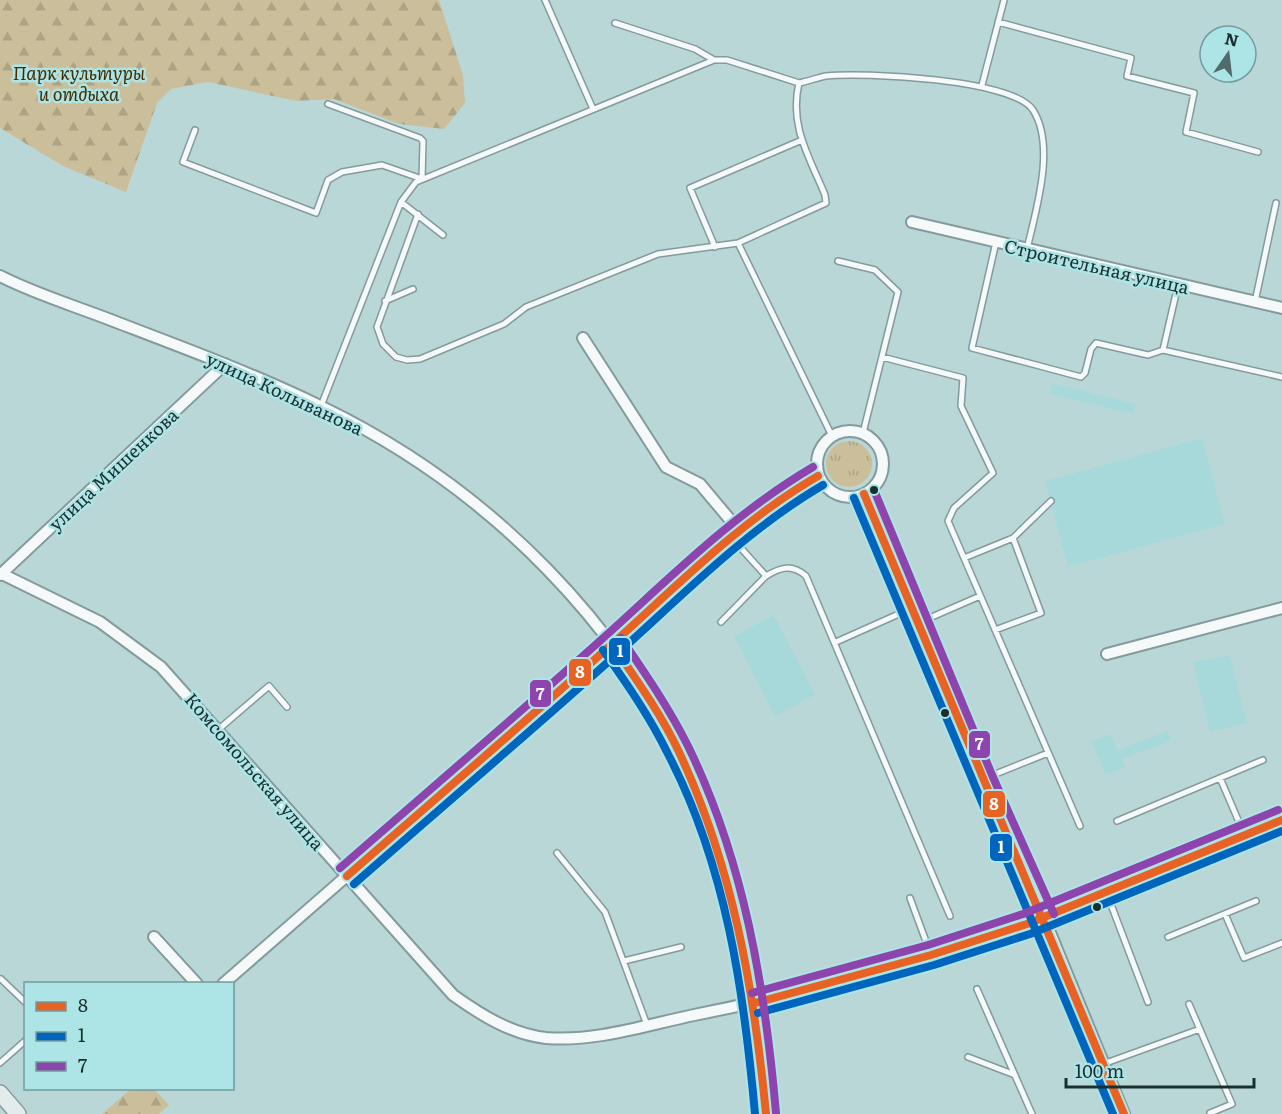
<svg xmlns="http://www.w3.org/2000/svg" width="1282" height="1114" font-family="Literata,serif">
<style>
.built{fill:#a8d9da}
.grass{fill:url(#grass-tufts)}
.forest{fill:url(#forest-firs)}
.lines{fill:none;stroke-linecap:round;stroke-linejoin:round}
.lane-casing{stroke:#849a9c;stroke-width:8}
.street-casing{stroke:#849a9c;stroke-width:14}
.secondary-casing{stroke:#849a9c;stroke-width:18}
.lane{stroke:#f5f9f9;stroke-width:5}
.street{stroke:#f5f9f9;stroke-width:10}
.secondary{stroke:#e4ebec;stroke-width:15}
.bus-1-casing{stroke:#ade4e5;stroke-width:12}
.bus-2-casing{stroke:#ade4e5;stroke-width:12}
.bus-3-casing{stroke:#ade4e5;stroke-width:12}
.bus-1{stroke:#e76223;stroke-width:8}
.bus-2{stroke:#0065bd;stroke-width:8}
.bus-3{stroke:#8e44ad;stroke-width:8}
.bus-dot{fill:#1a3030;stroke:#ade4e5;stroke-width:2}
.labels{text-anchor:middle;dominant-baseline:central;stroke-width:5;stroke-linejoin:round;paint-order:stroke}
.park-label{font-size:18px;font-style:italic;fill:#442b00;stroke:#ade4e5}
.street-label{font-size:18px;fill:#1a3030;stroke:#ade4e5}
.line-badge{stroke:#ade4e5;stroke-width:2}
.badge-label{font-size:16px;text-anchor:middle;font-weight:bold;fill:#fff}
</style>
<defs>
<pattern id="grass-tufts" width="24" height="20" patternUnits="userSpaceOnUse" patternTransform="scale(1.5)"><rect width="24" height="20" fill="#cabf9a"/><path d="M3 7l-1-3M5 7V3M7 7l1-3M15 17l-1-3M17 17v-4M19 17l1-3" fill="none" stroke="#ada485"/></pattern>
<pattern id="forest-firs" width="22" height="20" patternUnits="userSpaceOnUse" patternTransform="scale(1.5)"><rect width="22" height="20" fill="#cabf9a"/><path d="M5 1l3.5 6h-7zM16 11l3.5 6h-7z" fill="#ada485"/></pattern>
</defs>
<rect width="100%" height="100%" fill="#bad7d8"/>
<path class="built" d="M1052,383l84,21 -3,10 -83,-20z
M1202,438l23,86 -157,43 -23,-86z
M774,615l41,80 -40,21 -41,-80z
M1230,655l17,68 -37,9 -17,-70z
M1168,731l3,10 -49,18 3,9 -20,7 -13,-34 19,-7 6,16z"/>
<path class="grass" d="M826 464a23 23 0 1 1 46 0a23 23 0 1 1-46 0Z"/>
<path class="forest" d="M0,0h439l24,75 2,28 -21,26 -45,-5 -65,-25 -38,2 -88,-19 -37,7 -14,14 -31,89 -63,-26 -63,-38z
M131,1089h23l15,16 -10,9h-57z"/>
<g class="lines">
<g class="lane-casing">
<path id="lane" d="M545,0l48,109
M998,22l133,36 -4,18 67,17 -8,39 72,20
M615,23l80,26 19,11
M982,85l22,-85
M195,130l-12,32 133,51 12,-33 14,-8 40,-7 40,14 1,-38 -3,-3 -92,-34
M401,202l42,33
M418,214l-41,113 6,17 13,13 11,3 13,-1 84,-35 22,-17 132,-53 80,-11 94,193
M996,242l-24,106 109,29 4,-4 6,-24 5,-6 52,12 15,-5 15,-65
M738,243l88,-40 -1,-8c-16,-39 -36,-69 -26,-112 9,-2 18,-5 27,-7 37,-4 187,3 207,34 23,36 3,100 -6,139
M715,247l-25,-59 112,-48
M838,261l37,9 23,22 -35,141
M385,301l28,-12
M1255,302l21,-99
M1163,350l119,27
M882,357l81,21 -2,28 32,67 -39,35 -6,13 132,305
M321,406l80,-204 15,-20 298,-122h13l72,23
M730,536l36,40c15,-9 26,-12 40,0l144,340
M1013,538l38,-37
M964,558l49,-20 28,75 -46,17
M721,622l45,-46
M918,623l62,-27
M836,642l74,-33
M219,729l50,-43 18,21
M1220,778l25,58
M983,779l65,-26
M1117,821l146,-61
M557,853l48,59 42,113
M1107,894l41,108
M910,898l21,57
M1225,914l19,44 38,-15
M1168,937l88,-36
M624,961l57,-14
M1,979l25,24
M977,989l55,125
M1189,1004l43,100 -22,9
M968,1057l47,18
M0,1063l26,-23
M1103,1064l97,-35"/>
</g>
<g class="street-casing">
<path id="street" d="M912,222l370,86
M0,276c33,17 69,28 103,41 73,28 147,55 217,89 169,81 309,222 382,395 41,98 56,208 64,313
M583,338l83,129 34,17 37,44
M817 464a33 33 0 1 1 66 0a33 33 0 1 1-66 0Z
M864,494l118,285 62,139 80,196
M0,573l100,49 61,45 292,328c28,20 58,39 93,43 50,4 100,-13 148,-23 111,-22 224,-53 332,-90 87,-30 171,-69 256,-105
M0,575l225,-211
M1107,654l175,-46
M154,937l43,47
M223,984c129,-113 258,-225 386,-337 71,-62 124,-126 209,-171"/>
</g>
<g class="secondary-casing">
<path id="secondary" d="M0,1093l18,21"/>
</g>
<use href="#lane" class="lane"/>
<use href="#street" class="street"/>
<use href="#secondary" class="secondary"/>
<g class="bus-1-casing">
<path id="bus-1" d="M864,494l260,620
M612,644c24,35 49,70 67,108 54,115 75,237 87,362
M347,876c88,-77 177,-153 264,-231 67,-60 128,-123 207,-169
M755,1003l176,-48 96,-31 255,-104"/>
</g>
<g class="bus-2-casing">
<path id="bus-2" d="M854,498l259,616
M603,650c24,34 47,67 65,104 58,111 76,237 87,360
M354,884c88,-77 176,-152 263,-230 67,-60 128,-123 206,-169
M758,1013l176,-48 96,-31 252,-103"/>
</g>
<g class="bus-3-casing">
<path id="bus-3" d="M874,490l118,285 62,139
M621,638c24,35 48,70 67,108 56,115 77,241 88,367
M340,868c87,-76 175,-151 261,-228 69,-62 132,-126 212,-173
M752,993l176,-48 95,-31 255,-104"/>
</g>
<use href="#bus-1" class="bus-1"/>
<use href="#bus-2" class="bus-2"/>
<use href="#bus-3" class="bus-3"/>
</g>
<g class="bus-dot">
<circle cx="874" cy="490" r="5"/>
<circle cx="945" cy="713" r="5"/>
<circle cx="1097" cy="907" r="5"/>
</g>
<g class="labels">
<g class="park-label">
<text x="79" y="72">Парк культуры<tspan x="79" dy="21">и отдыха</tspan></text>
</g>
<g class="street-label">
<text transform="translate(1097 266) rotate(13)">Строительная улица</text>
<text transform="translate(285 393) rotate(25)">улица Колыванова</text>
<text transform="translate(113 469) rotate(-43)">улица Мишенкова</text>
<text transform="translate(255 771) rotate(49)">Комсомольская улица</text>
</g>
</g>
<g class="line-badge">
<rect x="608" y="637" width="23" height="29" rx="6" fill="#0065bd"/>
<rect x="568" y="658" width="24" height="29" rx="6" fill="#e76223"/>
<rect x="529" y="679" width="23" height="29" rx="6" fill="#8e44ad"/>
<rect x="968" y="730" width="23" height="29" rx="6" fill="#8e44ad"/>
<rect x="982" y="790" width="24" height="28" rx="6" fill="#e76223"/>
<rect x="989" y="833" width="24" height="29" rx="6" fill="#0065bd"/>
</g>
<g class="badge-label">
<text x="620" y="657">1</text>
<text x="580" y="678">8</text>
<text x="540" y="700">7</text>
<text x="979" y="750">7</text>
<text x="994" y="810">8</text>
<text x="1001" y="853">1</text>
</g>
<rect x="24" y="982" width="210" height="108" fill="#ade4e5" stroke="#729c9d" stroke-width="1.5"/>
<rect x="36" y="1002" width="30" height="9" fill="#e76223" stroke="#729c9d" stroke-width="1.5"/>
<text x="78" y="1012" font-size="18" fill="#1a3030">8</text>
<rect x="36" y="1032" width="30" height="9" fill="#0065bd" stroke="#729c9d" stroke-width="1.5"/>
<text x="78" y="1042" font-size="18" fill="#1a3030">1</text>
<rect x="36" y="1062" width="30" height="9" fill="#8e44ad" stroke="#729c9d" stroke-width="1.5"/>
<text x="78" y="1072" font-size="18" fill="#1a3030">7</text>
<g transform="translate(1228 54) rotate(14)"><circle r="28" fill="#ade4e5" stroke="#729c9d" stroke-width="1.5"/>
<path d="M0-4.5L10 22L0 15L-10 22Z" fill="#526a6b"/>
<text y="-9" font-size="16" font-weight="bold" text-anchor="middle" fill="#1a3030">N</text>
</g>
<path d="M1066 1078v9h188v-9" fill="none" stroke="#1a3030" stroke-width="3"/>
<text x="1075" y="1078" font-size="18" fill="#1a3030" stroke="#ade4e5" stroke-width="4.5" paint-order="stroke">100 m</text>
</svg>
